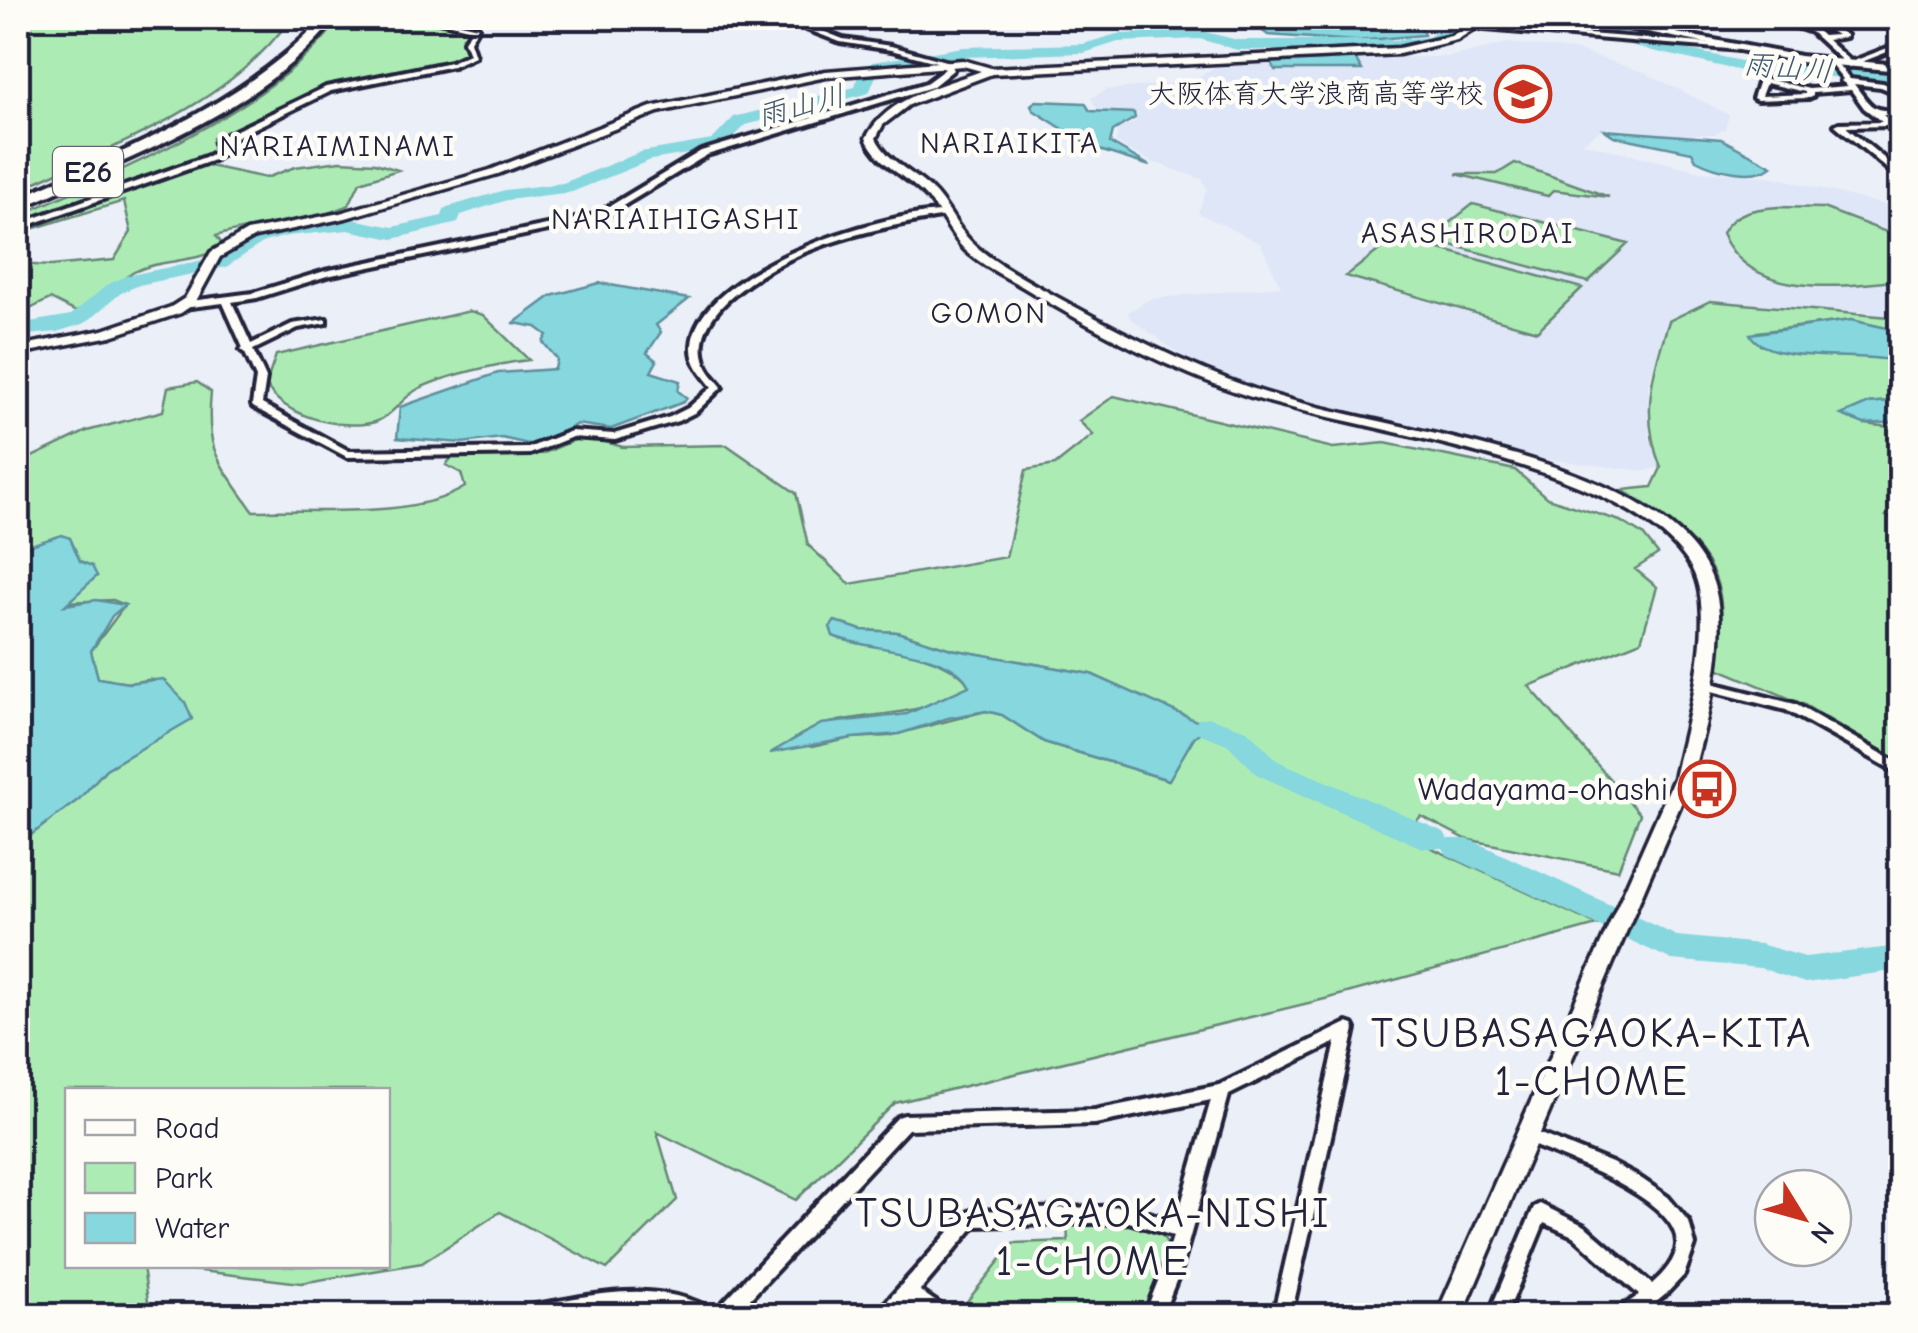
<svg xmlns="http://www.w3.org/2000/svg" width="1918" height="1333" font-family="'Comic Neue','Klee One',sans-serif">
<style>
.built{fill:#dee6f7}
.green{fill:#acecb4;stroke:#678778;stroke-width:2.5;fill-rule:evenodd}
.water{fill:#86d7de;stroke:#5e8f9d;stroke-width:2.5}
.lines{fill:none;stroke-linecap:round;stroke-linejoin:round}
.river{fill:#86d7de;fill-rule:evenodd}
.street-casing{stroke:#22223b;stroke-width:8}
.secondary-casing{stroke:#22223b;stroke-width:7}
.primary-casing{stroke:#22223b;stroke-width:8}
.highway-casing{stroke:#22223b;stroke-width:8}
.street{fill:#fdfcf7;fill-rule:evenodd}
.secondary{fill:#fdfcf7;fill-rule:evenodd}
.primary{fill:#fdfcf7;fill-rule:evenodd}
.highway{fill:#fdfcf7;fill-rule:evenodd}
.labels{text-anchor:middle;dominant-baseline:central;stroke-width:9;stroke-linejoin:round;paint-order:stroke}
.far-poi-label{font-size:28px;fill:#22223b;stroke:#fdfcf7;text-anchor:end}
.far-water-label{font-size:30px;font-style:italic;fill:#40586c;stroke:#fdfcf7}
.far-neighbourhood-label{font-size:30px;letter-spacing:2.5px;fill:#22223b;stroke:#fdfcf7}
.shield{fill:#fdfcf7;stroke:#646373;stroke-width:2.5}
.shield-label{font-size:30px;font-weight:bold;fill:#22223b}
.poi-label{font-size:32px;fill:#22223b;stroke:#fdfcf7;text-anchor:end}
.near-neighbourhood-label{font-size:42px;letter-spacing:2.5px;fill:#22223b;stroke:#fdfcf7}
</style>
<rect width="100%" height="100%" fill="#ebeff7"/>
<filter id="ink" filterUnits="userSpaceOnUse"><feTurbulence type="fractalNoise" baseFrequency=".01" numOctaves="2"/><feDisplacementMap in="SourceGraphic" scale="20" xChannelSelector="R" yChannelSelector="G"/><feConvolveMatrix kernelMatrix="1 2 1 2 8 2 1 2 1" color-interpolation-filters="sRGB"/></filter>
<g filter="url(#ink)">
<path class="built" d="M1509,43l70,8 67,22 83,42 -4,14 -10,5 -39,1 -71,-8 -23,16 118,28 74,6 126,32v109l-41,-6 -190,9 -21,63 1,53 12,30 -17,4 -114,-14 -254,-61 -77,-28 -69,-50 -2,-6 22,-13 131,-13 -21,-43 -62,-30 9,-24 -5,-10 -52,-18 -34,-18 2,-13 18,-9 3,-8 -42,-4 -6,-11 16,-8 82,-8 26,-15 48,-3 -4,-6 190,-1z"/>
<path class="green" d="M18,18h273c-62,88 -178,128 -273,172z
M340,18h90l41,7 5,3 -9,13 7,9 -8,10 -137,29 -116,49v12l-15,8 7,7 61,13 29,-11 45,-6 35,2 23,7 -38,12 -11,23c-44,20 -88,17 -133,31l8,10c-28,18 -62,12 -90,26 -21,12 -36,31 -58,40l-26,-13 -32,16v-51l33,2 63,-6 17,-28 -7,-31 -106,32v-17c99,-44 259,-108 322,-198z
M1515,163l94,34 -55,-7 -6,6 -92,-22h41z
M1473,204l155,40 -40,38 -159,-43z
M1778,207l45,1 77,29v43c-57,7 -150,20 -178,-47 12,-22 33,-24 56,-26z
M1396,237l186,51 -45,43 -191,-55z
M1710,301l190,17v13l-49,-11 -94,12 3,13c45,13 94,3 140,17v38l-31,3 -5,21 36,4v72l-14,16 14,5v240l-97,-57 -86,-36c1,-20 6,-43 4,-63 -3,-56 -56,-90 -99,-115l30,-3 9,-19c-21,-54 -9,-94 8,-147z
M470,311l13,4 46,45c-29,3 -86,16 -111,29 -15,8 -27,28 -43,33 -33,9 -95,-6 -109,-38l10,-29z
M197,382l14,10c-6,62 8,69 42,119 60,-2 162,8 212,-24l-4,-14 -15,-8 9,-12 54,-3 33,4 42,-18 39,11 104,-2 69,48 12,52 42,39 156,-27 20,-87 29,-5 38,-30 -14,-14 35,-25 219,52 52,-5 130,27 32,28 73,23 23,14 15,19 -23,15 22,18 -16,54 -112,45 111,128 -22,56 -152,-31 -45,-23 -17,19 193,90 -272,74 -430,104 -99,97 -139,-68 20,68 -70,69 -107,-57 -78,51 -121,20 -141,-17h228v-176h-320v176h75l7,49h-132v-472l61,-44 27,-30 85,-50 -38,-40 -25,4 -30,-5 -7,-27 34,-46 -12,-5 -50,2 34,-26 -17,-15 -10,-23 -8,-2 -44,13v-93l12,2 57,-27 76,-20 5,-24zM835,622l26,8 36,2 54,17 140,25 92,42 11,21 -26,43 -124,-38 -42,-27 -16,-4 -97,25 -37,2 -40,9 -21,-6c49,-37 125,-14 178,-55 -14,-30 -97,-42 -129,-47z
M1122,1223l39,10 8,14 -14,42 -16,26h-183l58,-72 54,-2 -1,-16z"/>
<path class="water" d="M1245,18h173l6,17 -68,6 -88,-6z
M1269,58h86l7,12h-87z
M1036,101l49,2 5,8 44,2 1,5 -22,13 -3,12 40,23 -57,-18 -60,-38 -2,-5z
M1605,130l116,9 51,27c-17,14 -57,4 -76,-6l-4,-8 -78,-16z
M599,283l90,16 -33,26 5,7 -14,21 10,8 -6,11 29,9 -2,10 9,7 -3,4 -73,27 -34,-5 -40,22 -35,-8 -40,5 -65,-5 3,-31 98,-34 57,-4 2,-10 -14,-17 4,-7 -11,-8 -22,-4 37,-27z
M1851,320l49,11v31c-35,-11 -134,4 -150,-28z
M1900,400v22l-36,2 -23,-9 28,-12z
M62,535l8,3 10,23 12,5 5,10 -32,29 31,-5 29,5 -13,11 -21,35 7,27 30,5 35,-4 22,23 7,17 -86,50 -27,30 -60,45 -1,-295z
M835,621l26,9 36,2 54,17 140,25 117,52 -14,11 -25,43 -125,-38 -42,-27 -16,-4 -38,7 -49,16 -47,4 -82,15 51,-29 86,-10 62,-28c-17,-37 -103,-35 -136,-50l-3,-9z"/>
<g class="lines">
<path class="river" d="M1465,18l122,4 66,20 93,20 154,9v10l-154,-9 -102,-23 -59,-19 -109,-7 -17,5 -9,11 -14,5 -41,6h-158l-37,-11 -82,3 -34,11 -121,4 -85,14 -9,22 -123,32 -23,23 -72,12 -79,32 -65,8 -46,15 -3,8 -65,16 -45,-9 -61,6 -23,6 -38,25 -87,18 -18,8 -36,30 -28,9 -39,4v-12l53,-9 36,-30 19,-9 87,-18 37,-24 29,-8 69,-8 45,9 49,-11 3,-8 60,-18 58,-7 78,-31 71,-12 22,-23 121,-30 4,-17 14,-8 90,-15 120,-3 34,-10 84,-3 37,9h157l34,-3 20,-15z
M1208,717l39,13 31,31 166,71 4,7h21l208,97 83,8 45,13 95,-11v24l-95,13 -45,-15 -88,-8 -225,-105 -4,-7h-21l-164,-73 -31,-31 -29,-11 -4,-7 4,-7z"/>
<g class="street-casing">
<path id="street" d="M427,18h10l41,9 -8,14 5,15 -22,10 -122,25 -105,51 -2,1 6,6 -16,11 -196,69v-5l190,-68 13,-7 -6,-6 5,-5 106,-51 125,-25 18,-8 -5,-13 8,-12z
M747,18l50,3 46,18 48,7 58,16 4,8 -21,17 -225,68 -106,64 -274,57 -70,22 -25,4 19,42 41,-20 34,-5v4l-28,5 -45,22 13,28 -4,26 87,47 179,-3 43,-17 43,3 56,-17 18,-9 24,-21c-10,-13 -21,-24 -20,-41 4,-76 192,-135 254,-134v4c-77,13 -159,30 -219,85 -17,16 -30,38 -22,61 2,9 11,17 17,25l-26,25 -18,9 -63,19 -43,-3 -42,17 -183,3 -94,-50 -1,-2 4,-27 -11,-25 -4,-3 2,-2 -20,-45 -40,5 -5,-3 5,-3 70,-9 72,-22 270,-56 106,-64 225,-68 19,-14 -1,-5 -53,-14 -51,-8 -44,-17z
M1655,18h6l-12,12h-4v-2z
M1703,18h7l-37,16 -5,-1z
M1863,18h8l29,10v4z
M1793,22l15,5 17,-4 21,12v2l-19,3 24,22 47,-18 2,-1v4l-51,20 -38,-35 -20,-7 -1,-1zM1824,27l13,8 -14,1 -8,-7z
M1475,25l266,21 3,2 -3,2 -268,-22v-2z
M1832,62h4l14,17 33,4 17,7v5l-19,-8 -27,-3c18,24 16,26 46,27v4h-17l17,14v5l-12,-8 -42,1 50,41h4v4h-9l-56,-47 4,-2 43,-1 -18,-14 -13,-18 -38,3v3l-4,2 -52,2 -4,-2 6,-18 4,-2 46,11 39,-3 -7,-5 2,-2 -13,-16zM1766,83l39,9v2l-44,2z
M1704,681l91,23 105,60v10l-114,-64 -86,-22 -2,-3 2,-3z
M1347,1023l6,2 2,4 -64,287h-18l63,-274 -107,53 -47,171 -20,50h-18l20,-50 9,-30 -44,-14 -154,4 -55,65 28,19 2,6h-25l-16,-13 -11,13h-21l2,-6 86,-96 6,-3 158,-5 47,16 35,-122 -116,24 -187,5 -174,187h-46l-24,-7 -24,-2 -24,1 -47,8h-58l2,-6 7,-2c65,-11 134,-32 195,3l183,-194 6,-2 191,-5 124,-25z
M1528,1129l84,34 30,16 26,18 21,25 6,23 -11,30 -18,19 -27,22h-23l2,-6 21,-15 -66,-59 -29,-13 -38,93h-18l46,-109 6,-3 6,3 39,19 67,58c11,-10 24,-23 25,-39 3,-47 -119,-89 -155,-104l-2,-5 2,-5z"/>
</g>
<g class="secondary-casing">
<path id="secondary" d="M1481,18h11l-35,22 -58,14 -407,20 -83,31 -26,20 -7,13c13,26 42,36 60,56 15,17 24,40 42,54 23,19 51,33 77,48 64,35 130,69 199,93 115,40 397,65 454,181 28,55 -2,151 -16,208l-230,538h-26l238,-538c12,-52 44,-160 18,-209 -58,-106 -332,-137 -444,-173 -78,-26 -155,-66 -225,-109 -19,-11 -42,-22 -58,-37 -14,-14 -22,-34 -35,-49 -20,-24 -51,-34 -64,-63 22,-42 73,-51 115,-67l-18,-5 -137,11 -168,35 -160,62 -152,44 -91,19 -35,20 -25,46 -14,10 -70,23 -93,18v-8l85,-16 68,-23 14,-9 26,-46 36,-21 93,-18 150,-43 161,-63 175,-36 137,-11 28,8 408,-20 52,-12z"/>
</g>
<g class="primary-casing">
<path id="primary" d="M1577,18h19l204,38 100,9v6l-100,-9z"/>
</g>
<g class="highway-casing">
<path id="highway" d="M324,18h12c-63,77 -158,119 -247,159 -23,10 -47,24 -71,30v-9c108,-48 223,-92 306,-180z"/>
</g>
<use href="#street" class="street"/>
<use href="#secondary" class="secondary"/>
<use href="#primary" class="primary"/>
<use href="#highway" class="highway"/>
</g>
</g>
<defs>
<g id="school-ring" transform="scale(2.875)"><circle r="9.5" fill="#fdfcf7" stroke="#c8321e" stroke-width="1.5"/><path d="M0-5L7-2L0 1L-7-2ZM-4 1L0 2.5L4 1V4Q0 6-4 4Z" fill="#c8321e"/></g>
<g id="bus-ring" transform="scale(2.875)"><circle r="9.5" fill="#fdfcf7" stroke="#c8321e" stroke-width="1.5"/><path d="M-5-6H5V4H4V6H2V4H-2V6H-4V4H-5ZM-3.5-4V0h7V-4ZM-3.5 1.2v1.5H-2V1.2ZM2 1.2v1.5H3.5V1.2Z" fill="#c8321e"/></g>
</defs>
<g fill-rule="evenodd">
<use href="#school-ring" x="1523" y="94"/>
<use href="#bus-ring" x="1707" y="789"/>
</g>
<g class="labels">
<g class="far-poi-label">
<text x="1484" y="94">大阪体育大学浪商高等学校</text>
</g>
<g class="far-water-label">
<text transform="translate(1788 68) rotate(5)">雨山川</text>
<text transform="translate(801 106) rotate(-14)">雨山川</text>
</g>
<g class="far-neighbourhood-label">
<text x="1010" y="143">NARIAIKITA</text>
<text x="338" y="146">NARIAIMINAMI</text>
<text x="676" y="219">NARIAIHIGASHI</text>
<text x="1468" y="233">ASASHIRODAI</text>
<text x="989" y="313">GOMON</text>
</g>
<rect class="shield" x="53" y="147" width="70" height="50" rx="8"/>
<g class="shield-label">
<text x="88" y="172">E26</text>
</g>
<g class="poi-label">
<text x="1668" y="789">Wadayama-ohashi</text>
</g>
<g class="near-neighbourhood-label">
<text x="1592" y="1033">TSUBASAGAOKA-KITA<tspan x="1592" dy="48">1-CHOME</tspan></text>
<text x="1093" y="1213">TSUBASAGAOKA-NISHI<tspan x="1093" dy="48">1-CHOME</tspan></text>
</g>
</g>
<rect width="1918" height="1333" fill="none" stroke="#fdfcf7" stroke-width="60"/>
<rect x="30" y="30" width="1858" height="1273" fill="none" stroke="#22223b" stroke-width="4" filter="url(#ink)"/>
<rect x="65" y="1088" width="325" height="180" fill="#fdfcf7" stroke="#a5a5ac" stroke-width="2.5"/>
<rect x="85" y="1120" width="50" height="15" fill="#fdfcf7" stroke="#a5a5ac" stroke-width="2.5"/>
<text x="155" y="1138" font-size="30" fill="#22223b">Road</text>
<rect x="85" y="1163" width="50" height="30" fill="#acecb4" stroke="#a5a5ac" stroke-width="2.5"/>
<text x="155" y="1188" font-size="30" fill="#22223b">Park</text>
<rect x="85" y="1213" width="50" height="30" fill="#86d7de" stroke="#a5a5ac" stroke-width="2.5"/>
<text x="155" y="1238" font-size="30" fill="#22223b">Water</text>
<g transform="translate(1803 1218) rotate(127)"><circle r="48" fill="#fdfcf7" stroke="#a5a5ac" stroke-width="2.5"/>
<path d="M0-8L18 38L0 25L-18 38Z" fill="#c8321e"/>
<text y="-15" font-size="28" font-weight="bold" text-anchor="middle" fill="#22223b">N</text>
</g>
</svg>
